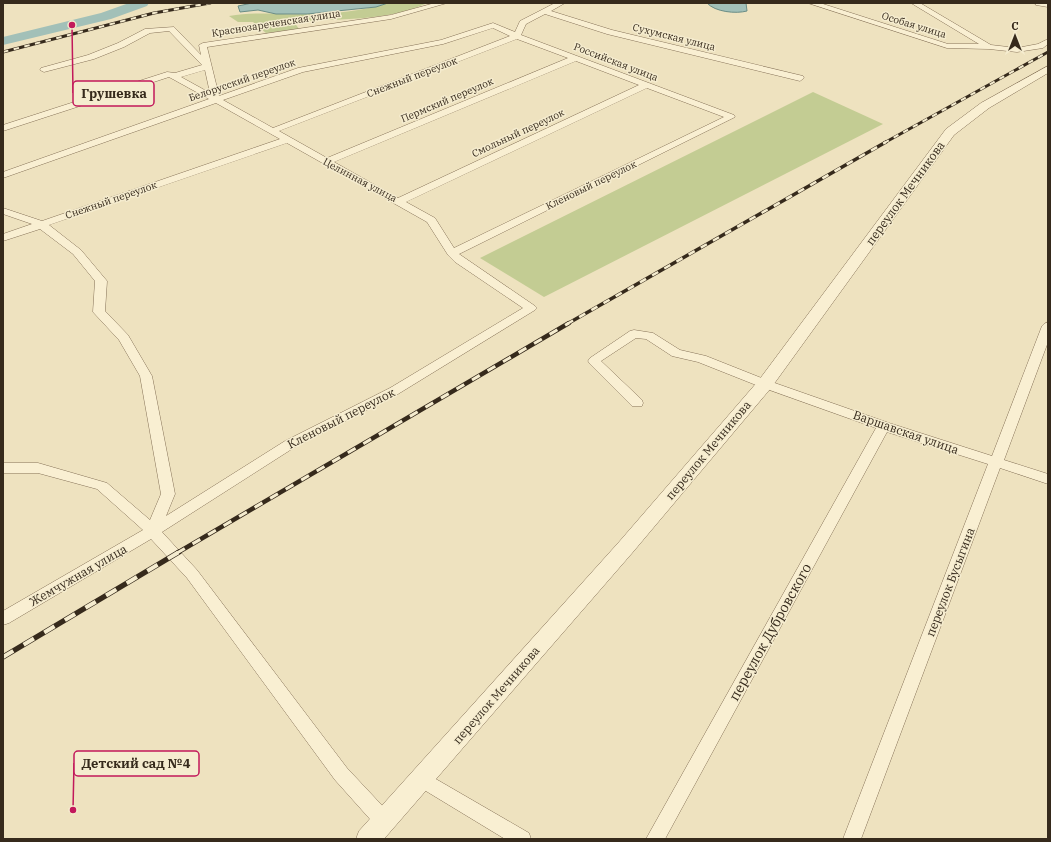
<svg xmlns="http://www.w3.org/2000/svg" width="1051" height="842" font-family="'IBM Plex Serif',serif">
<style>
.green{fill:#c3cc93}
.water{fill:#a2c0b8;stroke:#6a8d86}
.lines{fill:none;stroke-linecap:round;stroke-linejoin:round}
.river{fill:#a2c0b8;fill-rule:evenodd}
.minor-casing{stroke:#867258;stroke-width:1}
.tertiary-casing{stroke:#867258;stroke-width:1}
.minor{fill:#f9efd2;fill-rule:evenodd}
.tertiary{fill:#f9efd2;fill-rule:evenodd}
.rail-far3-casing{stroke:#362a1c;stroke-width:3}
.rail-far2-casing{stroke:#362a1c;stroke-width:3.5}
.rail-far1-casing{stroke:#362a1c;stroke-width:4.5}
.rail-casing{stroke:#362a1c;stroke-width:5.5}
.rail-far3{stroke:#f5eccf;stroke-width:2;stroke-dasharray:5.5;stroke-linecap:butt}
.rail-far2{stroke:#f5eccf;stroke-width:2.5;stroke-dasharray:7;stroke-linecap:butt}
.rail-far1{stroke:#f5eccf;stroke-width:3;stroke-dasharray:9;stroke-linecap:butt}
.rail{stroke:#f5eccf;stroke-width:4;stroke-dasharray:12;stroke-linecap:butt}
.labels{text-anchor:middle;dominant-baseline:central;stroke-width:3;stroke-linejoin:round;paint-order:stroke}
.far-street-label{font-size:10px;fill:#362a1c;stroke:#f5eccf}
.street-label{font-size:12px;fill:#362a1c;stroke:#f5eccf}
.near-street-label{font-size:14px;fill:#362a1c;stroke:#f5eccf}
.leader{fill:none;stroke:#c2185b;stroke-width:1.5}
.callout-dot{fill:#c2185b;stroke:#f5eccf;stroke-width:1.5}
.callout{fill:#f5eccf;stroke:#c2185b;stroke-width:1.5}
.callout-label{font-size:13px;text-anchor:middle;font-weight:bold;fill:#362a1c}
</style>
<rect width="100%" height="100%" fill="#eee2bf"/>
<path class="green" d="M388,3h39c-39,19 -90,15 -133,19l5,7 -33,4 -13,-11h-15l-9,-6c26,-5 51,-1 77,-2 27,0 57,-3 82,-11z
M813,92l70,32 -339,173 -64,-39z"/>
<path class="water" d="M252,3h136l-12,4 -69,7h-31l-18,-4 -18,2 -2,-6z
M707,3h39l1,8c-11,3 -32,1 -40,-8z"/>
<g class="lines">
<path class="river" d="M129,3h20l-2,3 -36,13 -108,26v-8l98,-24z"/>
<g class="minor-casing">
<path id="minor" d="M435,3h12l-56,16 -184,28 12,49 79,-28 143,-28 52,-17 22,9 5,-11 35,-18h10l-14,8 61,19 191,46 1,2 -4,3 -193,-47 -62,-20 -19,10 -5,11 213,80 1,2 -276,137 76,52 2,2 -2,2 -137,84 -103,53 -133,85 35,38 150,198 44,47 2,6 -2,6 -7,2 -7,-2 -42,-47 -148,-202 -36,-39 -142,84 -6,2v-14l140,-81 -46,-41 -59,-16h-35v-10h35l69,20 43,37 11,-26 -21,-118 -21,-36 -26,-28 2,-31 -22,-27 -33,-25 -37,12v-7l29,-10 -29,-10v-6l39,13 238,-82 -64,-36 -213,75v-6l206,-73 -40,-22 -166,54v-6l164,-53 8,1 27,-8 -33,-34 -19,2 -26,14 -30,12 -50,13 -4,-2 1,-2 47,-13 30,-12 27,-14 29,-2 27,28 -2,-10 4,-2 188,-28zM493,28l17,8 -237,92 -50,-28 80,-28 140,-28zM517,39l51,19 -241,100 -48,-27zM576,61l63,24 -241,113 -64,-36zM205,70l5,23 -29,-16zM647,88l77,29 -270,131 -19,-30 -29,-16zM287,143l140,79 21,33 7,7 68,46 -133,80 -105,53 -119,75 9,-22 -23,-118 -24,-41 -23,-24 2,-30 -26,-31 -32,-25z
M808,3h12l128,41h31l-68,-41h9l71,42 26,3 21,-4 10,-5v5l-5,4 -26,4 -28,-3 -42,-1z
M1035,3h13v4l-12,-2z
M1048,322v20l-44,118 44,14v10l-48,-16 -139,371h-18l145,-375 -101,-32 -222,407h-19l230,-411 -115,-41 -63,-25 -26,-6 -26,-17 -10,-1 -35,23 41,39 1,3 -1,3h-10l-42,-42 -2,-3 2,-3 40,-27 4,-1 19,3 27,17 26,6 63,25 120,42 103,33 50,-130 2,-2z
M422,771l107,62 2,6h-26l-89,-54 -3,-6 3,-6z"/>
</g>
<g class="tertiary-casing">
<path id="tertiary" d="M1048,66v7l-59,35 -35,27 -183,253 -138,164 -249,287h-28l3,-8 260,-289 140,-162 187,-251 35,-26z"/>
</g>
<use href="#minor" class="minor"/>
<use href="#tertiary" class="tertiary"/>
<g class="rail-far3-casing">
<path id="rail-far3" d="M3,52l151,-39 56,-10
M884,143l164,-91"/>
</g>
<g class="rail-far2-casing">
<path id="rail-far2" d="M567,324l319,-182"/>
</g>
<g class="rail-far1-casing">
<path id="rail-far1" d="M177,553l392,-230"/>
</g>
<g class="rail-casing">
<path id="rail" d="M3,657l176,-105"/>
</g>
<use href="#rail-far3" class="rail-far3"/>
<use href="#rail-far2" class="rail-far2"/>
<use href="#rail-far1" class="rail-far1"/>
<use href="#rail" class="rail"/>
</g>
<g class="labels">
<g class="far-street-label">
<text transform="translate(276 23) rotate(-9)">Краснозареченская улица</text>
<text transform="translate(914 25) rotate(17)">Особая улица</text>
<text transform="translate(674 37) rotate(14)">Сухумская улица</text>
<text transform="translate(616 62) rotate(21)">Российская улица</text>
<text transform="translate(412 77) rotate(-21)">Снежный переулок</text>
<text transform="translate(242 80) rotate(-19)">Белорусский переулок</text>
<text transform="translate(447 100) rotate(-23)">Пермский переулок</text>
<text transform="translate(518 133) rotate(-25)">Смольный переулок</text>
<text transform="translate(360 180) rotate(28)">Целинная улица</text>
<text transform="translate(591 185) rotate(-26)">Кленовый переулок</text>
<text transform="translate(111 200) rotate(-19)">Снежный переулок</text>
</g>
<g class="street-label">
<text transform="translate(905 193) rotate(-54)">переулок Мечникова</text>
<text transform="translate(341 418) rotate(-27)">Кленовый переулок</text>
<text transform="translate(906 432) rotate(19)">Варшавская улица</text>
<text transform="translate(708 450) rotate(-50)">переулок Мечникова</text>
<text transform="translate(78 575) rotate(-30)">Жемчужная улица</text>
<text transform="translate(950 582) rotate(-69)">переулок Бусыгина</text>
<text transform="translate(496 695) rotate(-49)">переулок Мечникова</text>
</g>
<g class="near-street-label">
<text transform="translate(770 632) rotate(-61)">переулок Дубровского</text>
</g>
</g>
<path class="leader" d="M72 25L73 93M73 810L74 763"/>
<g class="callout-dot">
<circle cx="72" cy="25" r="4"/>
<circle cx="73" cy="810" r="4"/>
</g>
<g class="callout">
<rect x="73" y="81" width="81" height="25" rx="4"/>
<rect x="74" y="751" width="125" height="25" rx="4"/>
</g>
<g class="callout-label">
<text x="114" y="98">Грушевка</text>
<text x="136" y="768">Детский сад №4</text>
</g>
<rect width="1051" height="842" fill="none" stroke="#362a1c" stroke-width="8"/>
<g transform="translate(1015 36)" stroke="#f5eccf" stroke-width="3" paint-order="stroke">
<path d="M0-3L7 15L0 10L-7 15Z" fill="#362a1c"/>
<text y="-6" font-size="11" font-weight="bold" text-anchor="middle" fill="#362a1c">С</text>
</g>
</svg>
